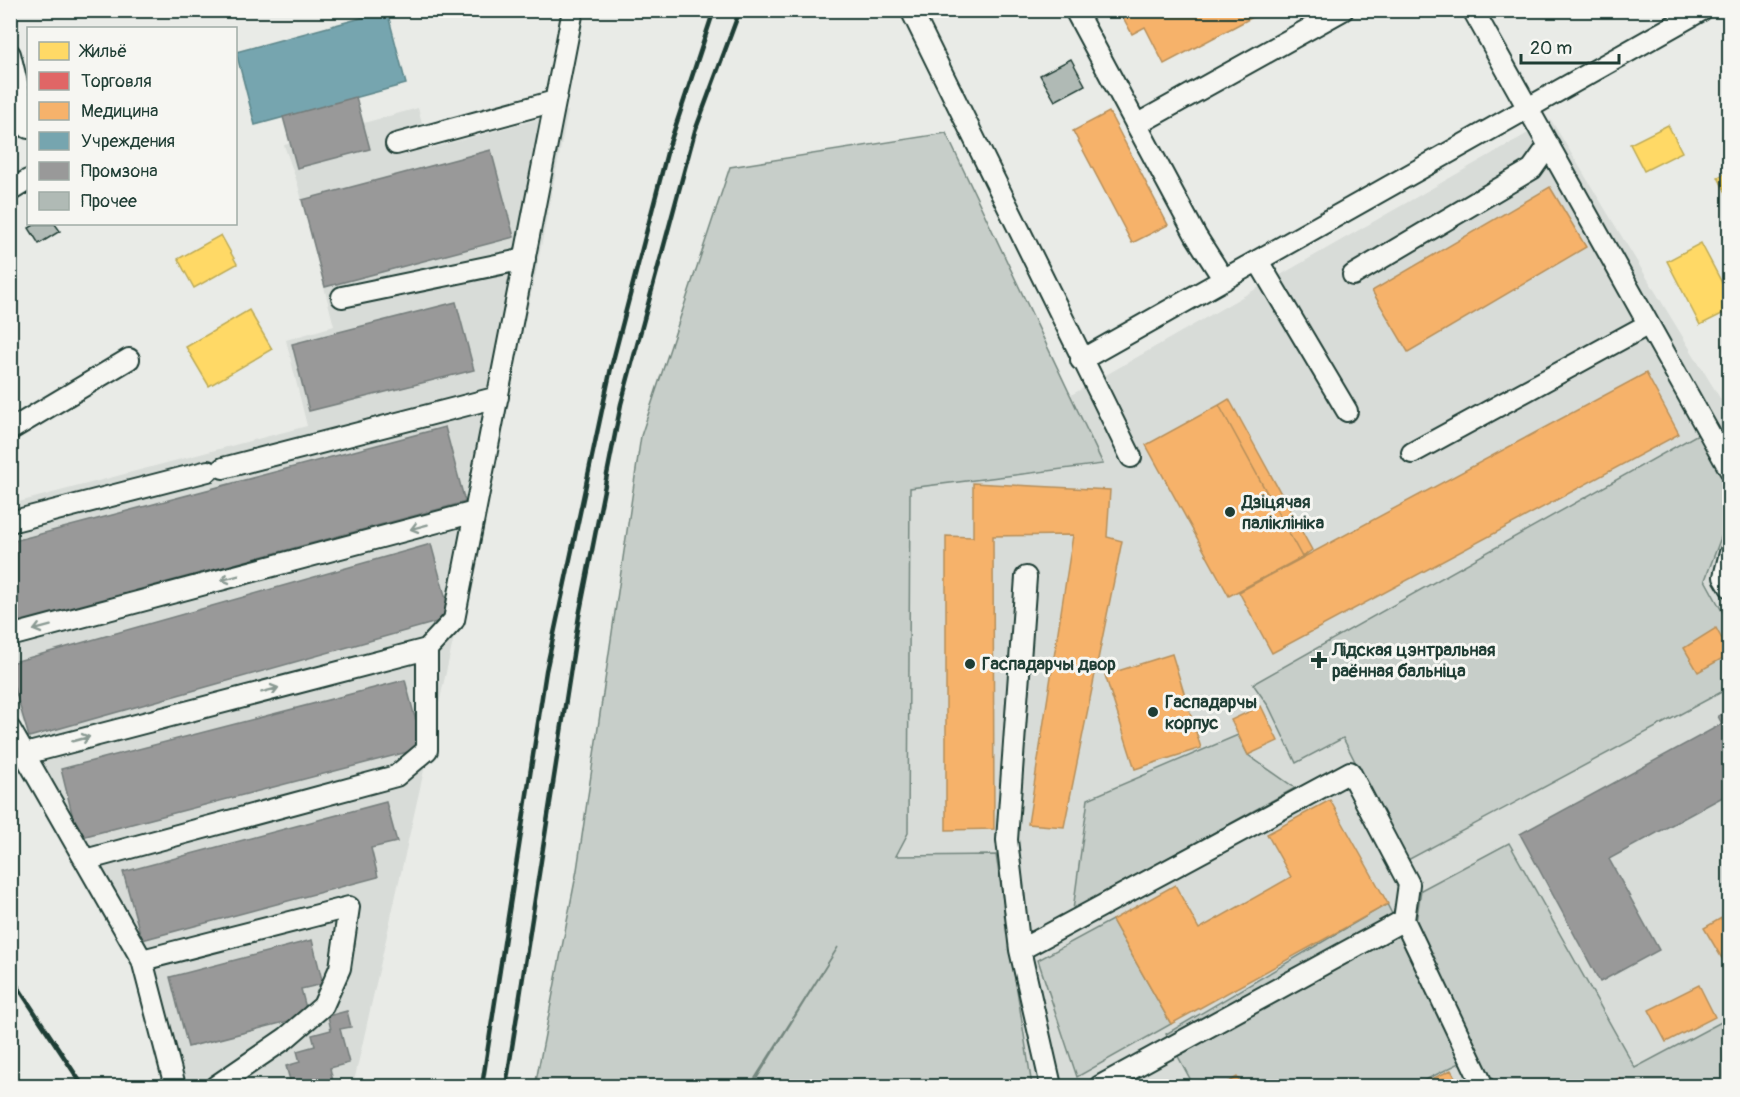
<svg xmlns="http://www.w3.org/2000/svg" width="1740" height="1097" font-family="Pangolin,sans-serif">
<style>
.built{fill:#d8dcd8}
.green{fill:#c7cec9;stroke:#73867e;stroke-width:1.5}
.homes{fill:#ffd966;stroke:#bcaa57;stroke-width:1.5}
.shops{fill:#e06666;stroke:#a65a57;stroke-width:1.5}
.health{fill:#f6b26b;stroke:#b68f5a;stroke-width:1.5}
.public{fill:#76a5af;stroke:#5c868a;stroke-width:1.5}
.industry{fill:#999;stroke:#747d7b;stroke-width:1.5}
.building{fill:#b0bab5;stroke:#1f3d34;stroke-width:1.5}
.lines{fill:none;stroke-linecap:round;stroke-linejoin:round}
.lane-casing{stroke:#1f3d34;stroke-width:24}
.lane{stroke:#f6f6f2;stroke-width:20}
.rail{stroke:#1f3d34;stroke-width:4.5}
.oneway{stroke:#8a9a93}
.poi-dot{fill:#1f3d34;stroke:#f6f6f2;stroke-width:2}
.labels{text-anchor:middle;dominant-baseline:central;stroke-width:6;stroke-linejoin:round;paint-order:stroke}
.poi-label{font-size:18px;font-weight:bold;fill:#1f3d34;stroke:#f6f6f2;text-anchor:start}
</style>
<rect width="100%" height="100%" fill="#e9ebe7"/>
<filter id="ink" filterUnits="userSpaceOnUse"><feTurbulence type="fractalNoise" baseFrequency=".0167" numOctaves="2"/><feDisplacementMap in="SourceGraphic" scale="12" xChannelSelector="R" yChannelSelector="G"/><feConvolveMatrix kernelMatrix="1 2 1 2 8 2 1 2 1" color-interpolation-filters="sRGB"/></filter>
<g filter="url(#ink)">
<path class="built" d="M418,108l10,41 140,-38 -32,161 -183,814h-188l-37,-151 -117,-237v-194l296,-78 -21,-86 48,-14 -36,-141 -14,-40z
M1551,120l178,293v673h-963l142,-253 2,-345 193,-24 -32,-69z"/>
<path class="green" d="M946,133l157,331 -193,24 -2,345 -12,23 100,-1 36,231h-280l86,-139 -88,139h-215l42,-216 64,-434 89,-269z
M1698,434l31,56v26l-24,64 24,44v64l-323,173 -63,-123 -47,25 -27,-56 -16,-23z
M1238,735l10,20 47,33 -222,122 15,-111z
M1509,843l126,225 90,-48 4,6v60h-106l-4,-8 -16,8h-114l-75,-151 7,-45z
M1387,904l79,156 -53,26h-171l-5,-8 -16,8h-27l-28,-52z
M1112,920l59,104 -94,53 -39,-117z"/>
<path class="homes" d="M1668,125l14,27 -38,19 -14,-27z
M1730,171v30l-12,-24z
M221,235l16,29 -43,24 -16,-29z
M1701,243l29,55v12l-30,15 -33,-64z
M249,310l23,39 -63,37 -23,-39z"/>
<path class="shops" d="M1620,1078l4,8h-21z"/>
<path class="health" d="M1119,10h147l-102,54 -19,-37 -13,7z
M1109,112l59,113 -36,18 -59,-112z
M1550,187l36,60 -178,105 -36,-61z
M1646,373l33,61 -407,219 -33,-61z
M1229,399l83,151 -10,7 -83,-152z
M1219,405l83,152 -73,39 -83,-151z
M973,483l137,7 -3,47 15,4 -58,286 -36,-3 45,-289 -80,1 1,293 -48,1v-294l27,1z
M1716,628l14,26 -32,18 -14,-24z
M1172,654l29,94 -66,21 -30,-94z
M1261,706l17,35 -30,14 -17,-35z
M1330,800l58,104 -217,120 -59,-104 63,-35 24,44 92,-52 -24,-43z
M1730,913v59l-26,-44z
M1699,985l16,32 -49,25 -17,-32z
M1451,1070l9,16h-43z
M1237,1077l5,9h-21z"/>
<path class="public" d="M387,11l19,73 -151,41 -19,-73z"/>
<path class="industry" d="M356,97l14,52 -73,19 -14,-51z
M491,150l23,87 -189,50 -23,-87z
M456,302l18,68 -165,41 -17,-67z
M445,427l20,75 -455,122v-82z
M431,544l20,74 -422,119 -19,-64v-10z
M405,680l18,68 -345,90 -17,-69z
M1730,710v83l-121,66 50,91 -59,32 -80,-148 202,-110 -4,-8z
M386,802l11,40 -26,6 7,29 -236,63 -19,-68z
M312,940l11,44 -22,5 7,27 -120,31 -18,-70z
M347,1011l4,16 -11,2 9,34 -19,5 4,18h-62l18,-6 -4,-14 14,-4 -3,-11 18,-5 -3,-11 19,-5 -3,-14z"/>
<path class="building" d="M1071,59l14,26 -30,16 -15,-26z
M36,224h19l5,7 -21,13 -10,-16z"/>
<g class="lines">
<g class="lane-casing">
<path id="lane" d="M1075,10l121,226 28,44
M1473,10l257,460
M912,12l219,445
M10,54l18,74
M1136,125l207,-115
M396,144l159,-43
M10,191l18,-11
M1258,261l89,150
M1353,275l179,-106 17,-24
M342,297l183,-38
M1081,360l621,-350
M10,430l119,-71
M1412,453l235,-128
M223,468l275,-71
M10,522l198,-51
M1730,553l-6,24 6,10
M10,636l465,-124
M10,729l132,231 33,126
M25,754l402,-105
M85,860l311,-84 31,-26v-101l27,-29 119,-610
M1020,950l-13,-110 19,-263
M142,960l207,-53 -9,61 -17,38 -37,32 -70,48
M1051,1086l-31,-136 330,-178 59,112 -5,36 79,166
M1100,1086l304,-166"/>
</g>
<use href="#lane" class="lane"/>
<path class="rail" d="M10,975l73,111
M482,1086l64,-415 65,-303 57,-219 46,-139
M506,1086l73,-470 42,-212 74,-273 45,-121"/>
</g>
<defs><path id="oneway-shaft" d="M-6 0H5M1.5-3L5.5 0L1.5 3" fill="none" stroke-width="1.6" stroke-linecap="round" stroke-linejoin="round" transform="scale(1.5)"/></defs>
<g class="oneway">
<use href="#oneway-shaft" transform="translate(419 527) rotate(165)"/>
<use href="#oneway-shaft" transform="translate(230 578) rotate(165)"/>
<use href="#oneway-shaft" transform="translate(42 628) rotate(165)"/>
<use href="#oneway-shaft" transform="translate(270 690) rotate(-15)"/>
<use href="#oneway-shaft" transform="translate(81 739) rotate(-15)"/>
</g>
</g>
<g class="poi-dot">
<circle cx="1230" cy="512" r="6"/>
<path d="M1316 651h6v6h6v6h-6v6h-6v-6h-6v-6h6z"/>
<circle cx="970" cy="664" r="6"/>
<circle cx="1153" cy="712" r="6"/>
</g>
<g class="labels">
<g class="poi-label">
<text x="1242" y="502">Дзіцячая<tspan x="1242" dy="21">паліклініка</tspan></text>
<text x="1332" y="650">Лідская цэнтральная<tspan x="1332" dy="21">раённая бальніца</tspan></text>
<text x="982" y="664">Гаспадарчы двор</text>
<text x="1165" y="702">Гаспадарчы<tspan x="1165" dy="21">корпус</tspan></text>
</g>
</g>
<rect width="1740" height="1097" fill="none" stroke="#f6f6f2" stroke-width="36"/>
<rect x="18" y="18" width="1704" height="1061" fill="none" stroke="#1f3d34" stroke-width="2" filter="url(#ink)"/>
<rect x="27" y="27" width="210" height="198" fill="#f6f6f2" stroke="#a0aca6" stroke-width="1.5"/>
<rect x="39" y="42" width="30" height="18" fill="#ffd966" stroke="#a0aca6" stroke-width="1.5"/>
<text x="81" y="57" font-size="18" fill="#1f3d34">Жильё</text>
<rect x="39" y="72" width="30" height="18" fill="#e06666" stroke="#a0aca6" stroke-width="1.5"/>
<text x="81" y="87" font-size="18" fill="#1f3d34">Торговля</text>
<rect x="39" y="102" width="30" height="18" fill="#f6b26b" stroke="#a0aca6" stroke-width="1.5"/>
<text x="81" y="117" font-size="18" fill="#1f3d34">Медицина</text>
<rect x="39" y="132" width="30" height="18" fill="#76a5af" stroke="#a0aca6" stroke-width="1.5"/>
<text x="81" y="147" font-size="18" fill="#1f3d34">Учреждения</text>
<rect x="39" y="162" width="30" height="18" fill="#999999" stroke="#a0aca6" stroke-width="1.5"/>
<text x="81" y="177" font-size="18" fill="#1f3d34">Промзона</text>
<rect x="39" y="192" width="30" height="18" fill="#b0bab5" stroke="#a0aca6" stroke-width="1.5"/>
<text x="81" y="207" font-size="18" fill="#1f3d34">Прочее</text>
<path d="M1521 54v9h98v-9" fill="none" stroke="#1f3d34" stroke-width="3"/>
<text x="1530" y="54" font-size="18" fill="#1f3d34" stroke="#f6f6f2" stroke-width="4.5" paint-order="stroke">20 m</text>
</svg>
